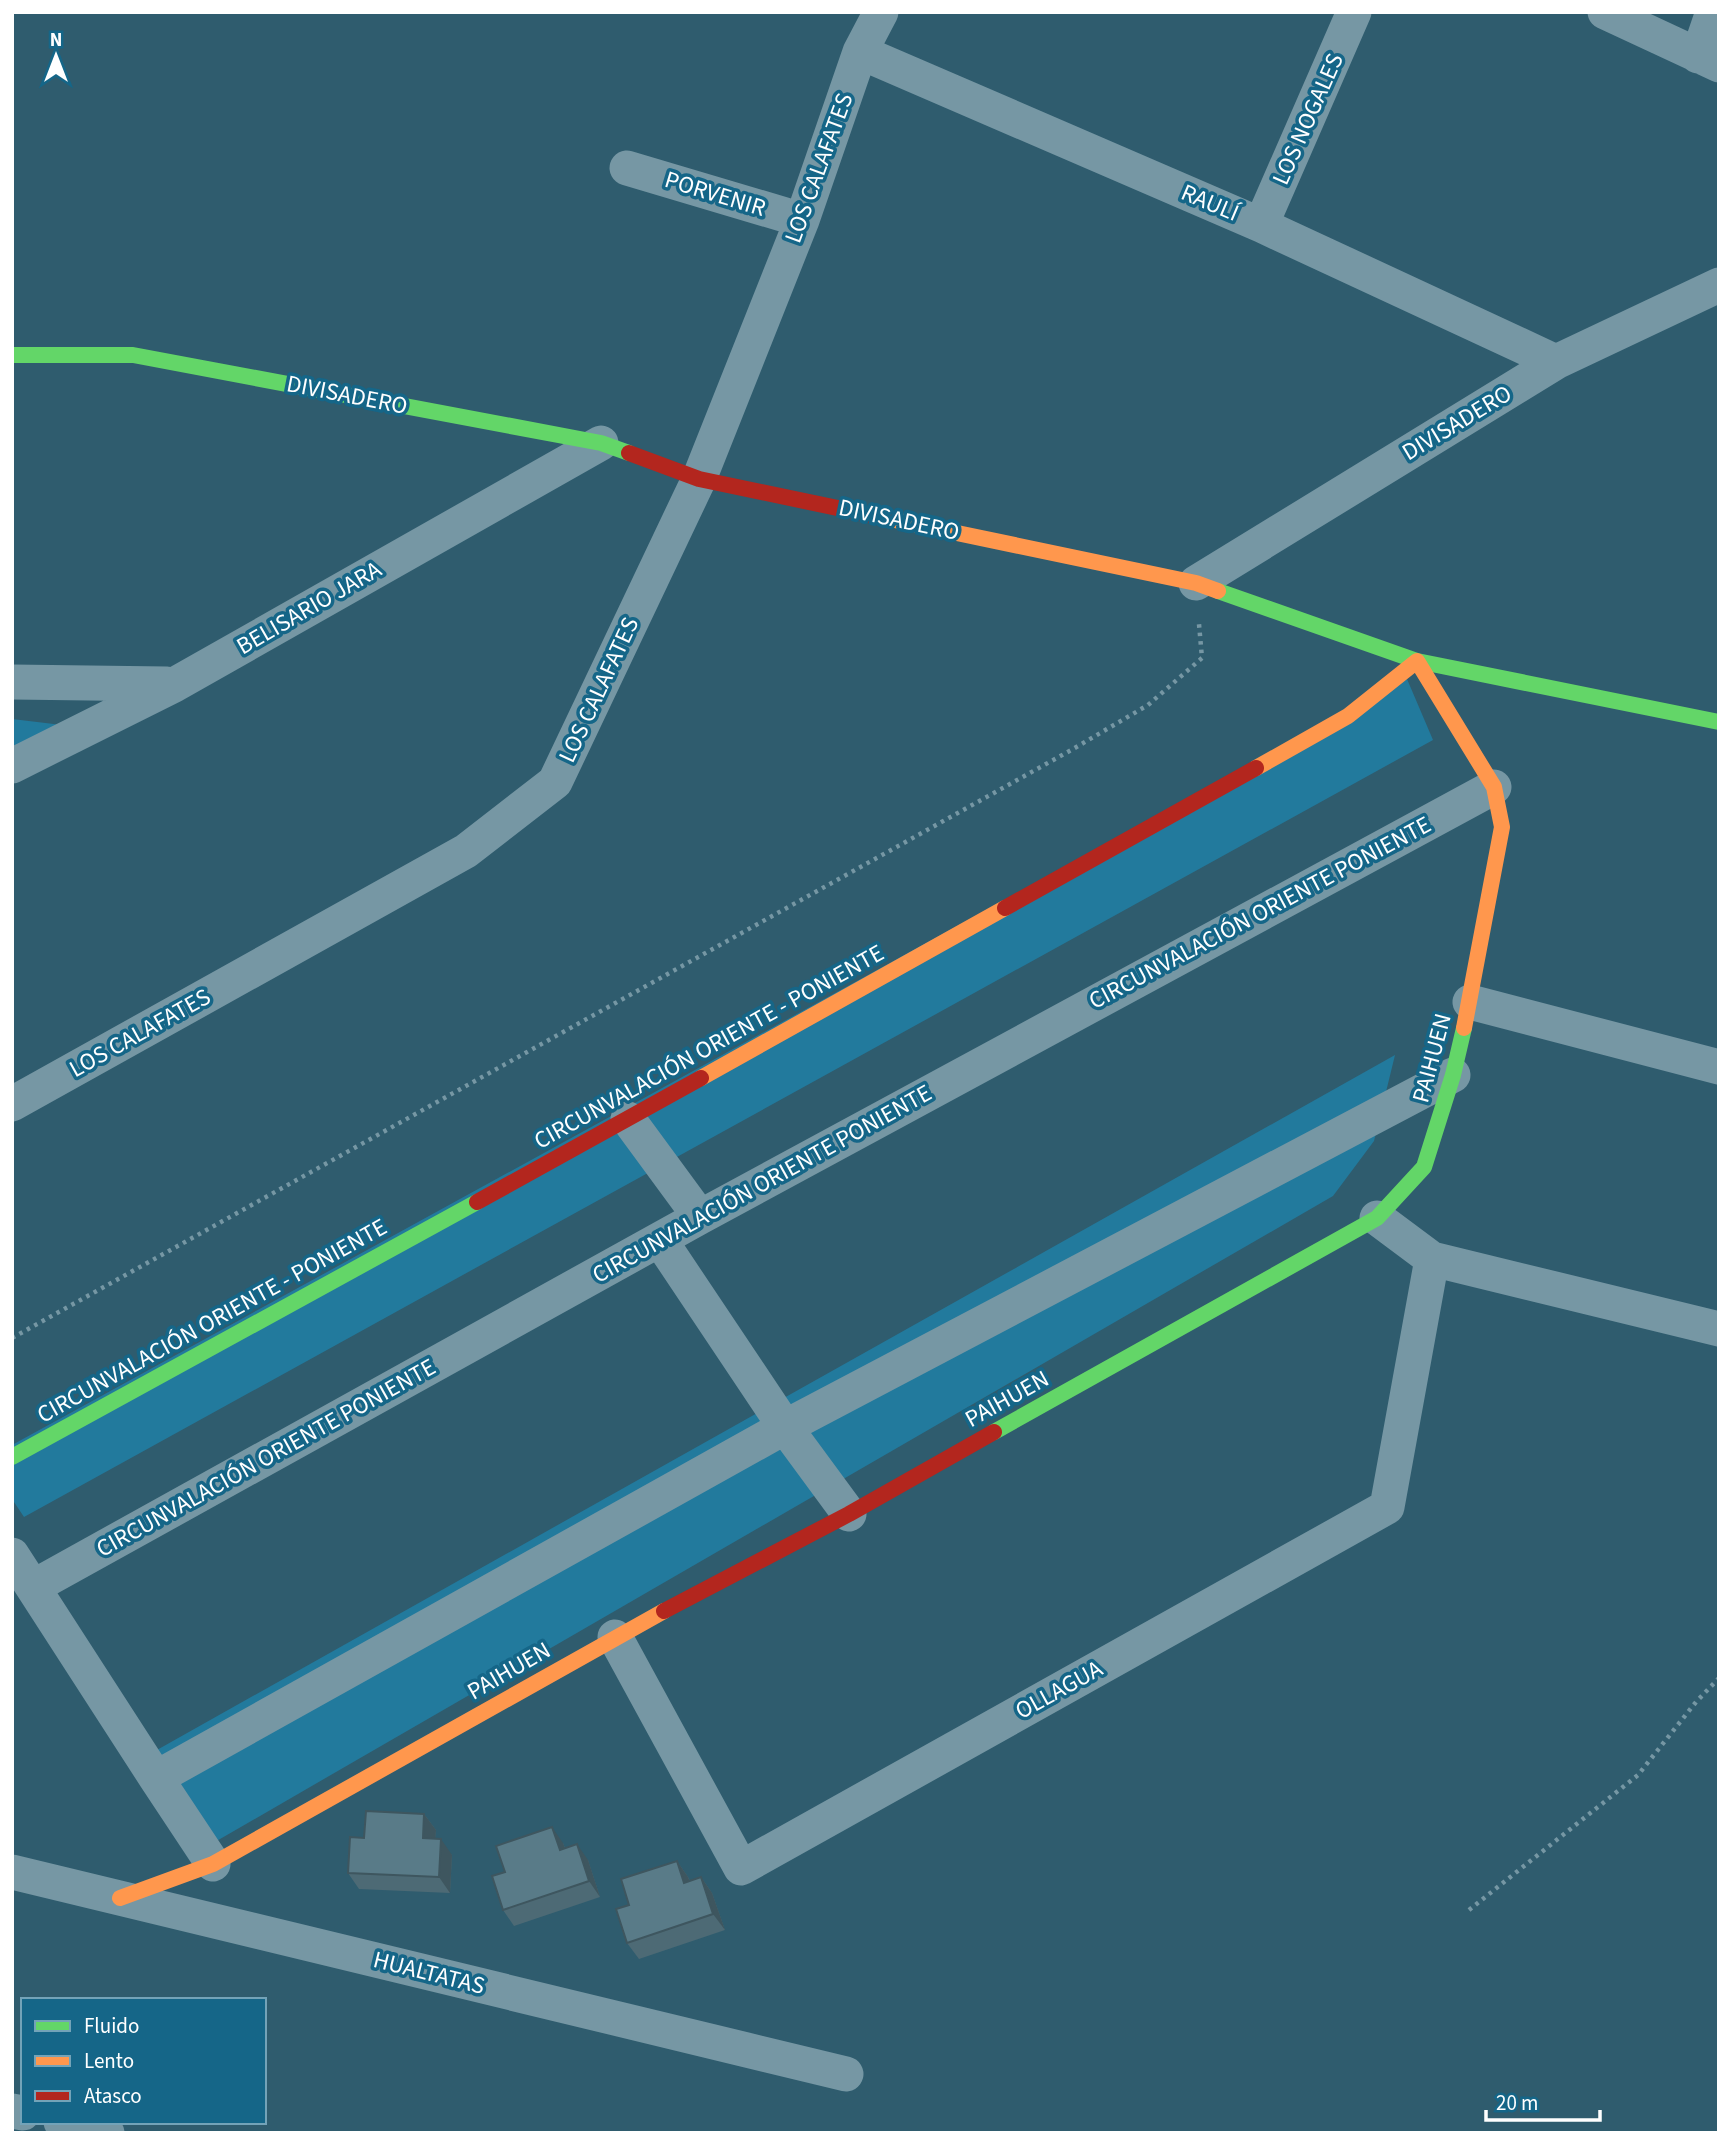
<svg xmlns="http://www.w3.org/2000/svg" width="1731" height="2145" font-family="'Source Sans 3',sans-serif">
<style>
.green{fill:#227a9d}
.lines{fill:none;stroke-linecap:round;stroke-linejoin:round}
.path{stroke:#7697a4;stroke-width:4.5;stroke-dasharray:3.5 5;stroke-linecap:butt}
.street{stroke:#7697a4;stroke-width:35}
.fast{stroke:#63d668;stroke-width:16}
.slow{stroke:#ff974d;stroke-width:16}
.jam{stroke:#b3261e;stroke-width:16}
.wall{fill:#4d6a75}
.shaded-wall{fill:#3e565f}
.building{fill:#597b88;stroke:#3e565f;stroke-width:2}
.labels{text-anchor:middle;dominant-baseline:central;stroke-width:7;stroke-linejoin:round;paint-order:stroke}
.street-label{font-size:24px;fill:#fff;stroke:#156688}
</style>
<rect width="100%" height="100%" fill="#2f5c6e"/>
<path class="green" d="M1407,679l26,61 -1409,777 -12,-18v-54z
M12,719l92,11 -92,46z
M1395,1055l-21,86 -41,55 -1132,654 -53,-95z"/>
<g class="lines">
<path class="path" d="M12,1338l1061,-589 75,-44 54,-47 -3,-34
M1469,1910l169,-135 58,-73 23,-24"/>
<path class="street" d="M1605,12l114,53
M860,52l401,173 295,137
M1698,56l15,-44
M627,168l175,52
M1261,225l93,-213
M1196,583l360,-221 163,-77
M12,682l155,2
M12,766l162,-81 427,-242
M1470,1002l249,65
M12,1104l454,-253 89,-69 144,-303 103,-259 58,-168 21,-40
M628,1119l72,98
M1377,1218l55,41 287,70
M660,1240l125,187 64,87
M12,1555l144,223 57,86
M33,1587l667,-370 794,-430
M615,1637l126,231 646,-361 45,-248
M156,1778l629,-351 668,-352
M12,1872l834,202
M12,2111l11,2
M61,2122l46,11"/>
<path class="fast" d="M12,355h121l468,88 28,10
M1218,591l199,70 302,61
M994,1432l383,-214 47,-51 29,-92 11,-47
M12,1457l465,-255"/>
<path class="slow" d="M890,519l306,64 22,8
M1256,768l92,-52 69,-55 77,126 8,40 -38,201
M701,1078l304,-170
M120,1898l93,-34 451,-253"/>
<path class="jam" d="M629,453l70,26 191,40
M1005,908l251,-140
M477,1202l224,-124
M664,1611l185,-97 145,-82"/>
</g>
<path class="wall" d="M424,1814l12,16 -1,9 17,16 -2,38 -91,-4 -11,-16z
M563,1843l2,5 23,12 12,37 -86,29 -11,-16 2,-38z
M677,1861l11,16 2,4 11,-4 11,16 13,37 -86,29 -12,-16 2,-38z"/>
<path class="shaded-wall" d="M424,1814l12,16 -2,24 -11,-16z
M552,1827l11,16 8,22 -11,-15z
M441,1839l11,16 -2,38 -11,-16z
M577,1844l11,16 12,37 -11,-16z
M677,1861l11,16 8,22 -12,-16z
M701,1877l11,16 13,37 -12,-16z"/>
<path class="building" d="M366,1811l58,3 -1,24 18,1 -2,38 -91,-4 2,-36 14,1z
M552,1827l8,23 17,-6 12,37 -86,29 -11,-34 13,-4 -9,-26z
M677,1861l7,22 17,-6 12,37 -86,29 -11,-34 13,-4 -8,-26z"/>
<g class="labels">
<g class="street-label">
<text transform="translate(1308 119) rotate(-66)">LOS NOGALES</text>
<text transform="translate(819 168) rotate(-70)">LOS CALAFATES</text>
<text transform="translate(715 194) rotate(17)">PORVENIR</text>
<text transform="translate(1210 203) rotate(23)">RAULÍ</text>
<text transform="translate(347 395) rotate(11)">DIVISADERO</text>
<text transform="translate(1457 423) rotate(-31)">DIVISADERO</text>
<text transform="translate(899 520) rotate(12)">DIVISADERO</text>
<text transform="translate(309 608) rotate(-30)">BELISARIO JARA</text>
<text transform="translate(599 690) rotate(-65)">LOS CALAFATES</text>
<text transform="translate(1260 913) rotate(-28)">CIRCUNVALACIÓN ORIENTE PONIENTE</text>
<text transform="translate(140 1033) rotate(-29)">LOS CALAFATES</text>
<text transform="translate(709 1047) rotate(-29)">CIRCUNVALACIÓN ORIENTE - PONIENTE</text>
<text transform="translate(1432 1058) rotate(-75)">PAIHUEN</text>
<text transform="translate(762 1184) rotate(-29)">CIRCUNVALACIÓN ORIENTE PONIENTE</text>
<text transform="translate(212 1321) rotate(-29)">CIRCUNVALACIÓN ORIENTE - PONIENTE</text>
<text transform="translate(1007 1399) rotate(-29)">PAIHUEN</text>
<text transform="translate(266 1458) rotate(-29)">CIRCUNVALACIÓN ORIENTE PONIENTE</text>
<text transform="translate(509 1671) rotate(-30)">PAIHUEN</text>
<text transform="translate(1059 1690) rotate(-29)">OLLAGUA</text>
<text transform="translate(429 1973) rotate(14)">HUALTATAS</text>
</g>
</g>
<rect width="1731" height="2145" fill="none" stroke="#ffffff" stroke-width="28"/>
<rect x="21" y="1998" width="245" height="126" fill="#156688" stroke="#73a3b8" stroke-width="2"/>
<rect x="35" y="2021" width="35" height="10" fill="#63d668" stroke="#73a3b8" stroke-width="2"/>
<text x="84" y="2033" font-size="21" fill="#ffffff">Fluido</text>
<rect x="35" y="2056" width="35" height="10" fill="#ff974d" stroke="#73a3b8" stroke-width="2"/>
<text x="84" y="2068" font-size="21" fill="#ffffff">Lento</text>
<rect x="35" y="2091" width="35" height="10" fill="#b3261e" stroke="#73a3b8" stroke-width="2"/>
<text x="84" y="2103" font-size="21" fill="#ffffff">Atasco</text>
<g transform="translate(56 56)" stroke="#156688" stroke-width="5" paint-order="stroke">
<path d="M0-5L12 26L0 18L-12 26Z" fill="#ffffff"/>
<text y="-10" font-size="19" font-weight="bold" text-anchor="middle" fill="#ffffff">N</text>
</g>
<path d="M1486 2110v10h114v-10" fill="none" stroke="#ffffff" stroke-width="3.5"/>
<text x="1496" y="2110" font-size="21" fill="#ffffff" stroke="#156688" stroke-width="5" paint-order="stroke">20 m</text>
</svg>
